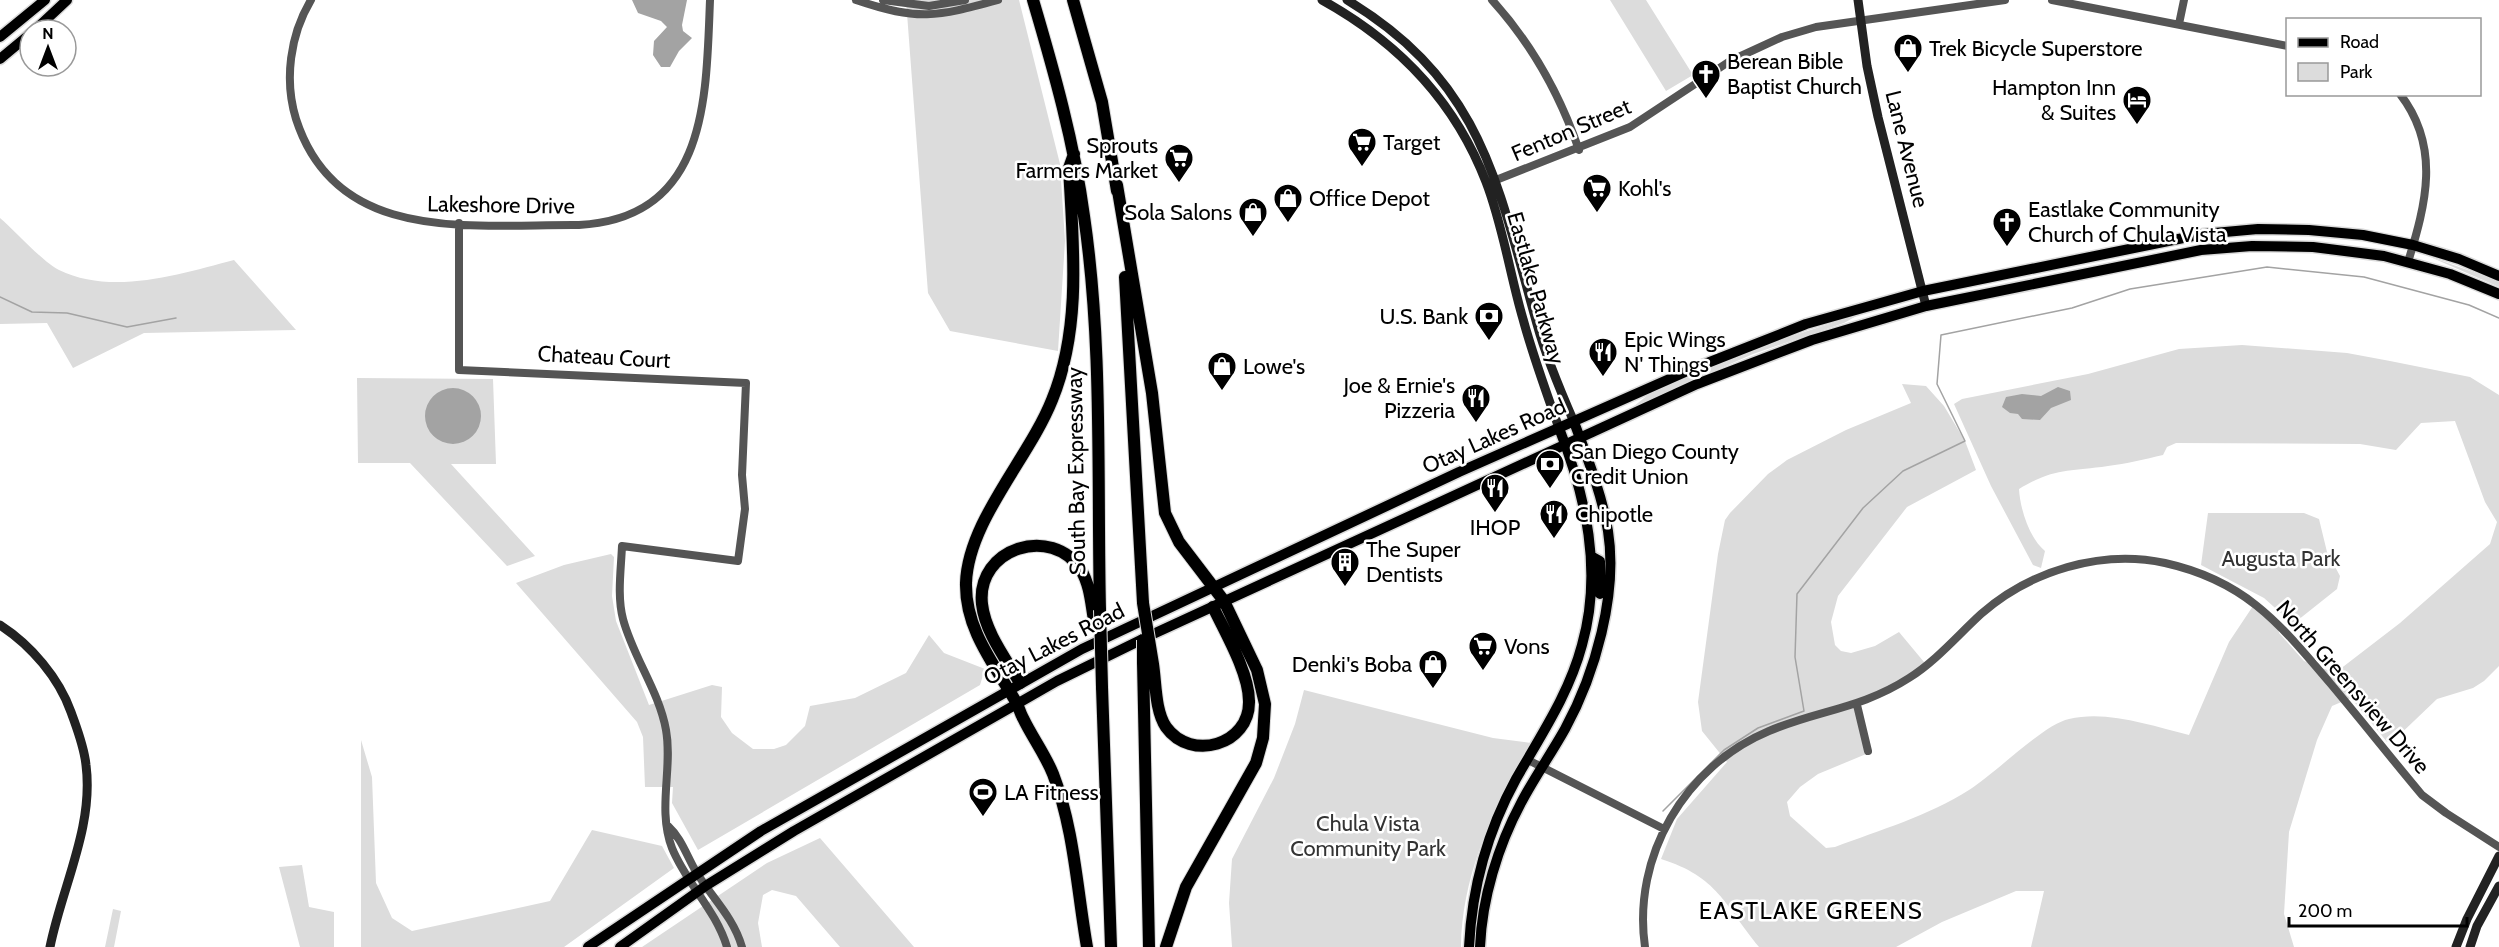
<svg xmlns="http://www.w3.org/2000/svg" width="2499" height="947" font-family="Cabin,sans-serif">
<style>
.green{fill:#dcdcdc}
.water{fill:#a3a3a3}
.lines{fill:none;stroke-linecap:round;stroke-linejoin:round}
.stream{stroke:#a3a3a3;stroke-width:1.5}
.primary-casing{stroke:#dbdbdb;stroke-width:13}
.motorway-casing{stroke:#dbdbdb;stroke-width:14}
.tertiary{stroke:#555;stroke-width:8}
.secondary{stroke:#222;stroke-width:9}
.primary{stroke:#000;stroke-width:10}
.motorway{stroke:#000;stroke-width:12}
.motorway-bridge-casing{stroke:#dbdbdb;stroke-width:14;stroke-linecap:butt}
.motorway-bridge{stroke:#000;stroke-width:12}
.labels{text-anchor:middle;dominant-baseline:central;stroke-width:5;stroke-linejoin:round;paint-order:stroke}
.poi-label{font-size:22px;fill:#000;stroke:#fff;text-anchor:start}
.street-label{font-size:22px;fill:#000;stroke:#fff}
.park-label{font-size:22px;fill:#333;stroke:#fff}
.neighbourhood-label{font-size:24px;letter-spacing:1.5px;fill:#000;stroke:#fff}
</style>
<rect width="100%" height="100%" fill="#fff"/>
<path class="green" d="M906,0h113l41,164 5,77 -7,110 -108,-20 -22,-38z
M1610,0h36l47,75 -27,16z
M0,218c15,13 43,44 59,52 53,26 122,4 175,-10l62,70 -152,3 -71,35 -26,-45 -47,1z
M2428,256l65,23 6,3v5z
M1860,314l-16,9 -91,31 -120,53 16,-13 103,-45z
M2242,345l105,8 43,8 80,16 29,18v271l-15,15 -11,7 -36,11 -45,43h-5l-36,-44 -19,8 -15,34 -28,92 -5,82 10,33h-263l13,-56h-28l-74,31 -46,25h-137c-35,-43 -41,-70 -98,-88l16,-40 50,-57 -25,-31 -4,-29 20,-148 7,-34 5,-7 38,-39 19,-14 59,-30 65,-27 -9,-19 24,2 18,20 21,35 11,29 -69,37 -69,89 -7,26 4,23 6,6 10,2 24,-7 24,-14 30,36 -39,25 -35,14 16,45 -53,22 -18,13 -13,15 3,14 36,32 9,-1c45,-17 93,-31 134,-57 27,-17 75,-66 100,-71 39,-9 82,7 120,16l40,-93 26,-39 22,19 2,11 25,28 31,12 65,-50 90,-79 7,-22 -12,-20 -30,-81 -34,2 -25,27 -36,-6 -184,-1 -9,4 -4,8c-18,4 -37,9 -55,11 -40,6 -52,1 -89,23 1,19 10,49 26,62l-4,17 -8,-3 -42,-79 -37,-82 8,-5 126,-25 91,-25z
M357,378l136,1 3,85h-45l84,92 -28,10 -97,-103h-52z
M2208,513h96l15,6 8,33 13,24 -3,13 -44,35 -29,-26 -63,-33z
M611,554l3,3 -2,39 4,25 33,84 63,-20 10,2 -1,30 11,16 21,16h21l12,-4 19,-19 5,-20 45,-8 51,-25 23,-38 15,18 41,16 -5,16 -282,165 -26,-47 1,-16h-28l-2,-50 -6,-15 -121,-139 48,-18z
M1304,690l189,48 38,5c-36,62 -69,130 -70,204h-229l-3,-44 3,-44 42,-81 21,-54z
M361,740l11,37 4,106 16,35 20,13 138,-30 42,-71 70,16 12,22 -110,79h-203z
M820,838l94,109h-74l-44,-51 -24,-6 -9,5 -5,28 4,24h-120l125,-84z
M302,865l7,42 25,5v35h-34l-21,-80z
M113,909l8,2 -7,36h-9z"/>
<path class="water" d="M632,0h55l-5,25 1,6 9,7 -13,13 -9,16h-9l-8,-12 1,-14 13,-14 -6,-6 -23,-8z
M2058,387l12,4 1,9 -20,8 -11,12 -18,-1 -4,-5 -8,-1 -8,-6 4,-10 16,-3 19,2z
M425 416a28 28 0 1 1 56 0a28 28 0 1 1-56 0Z"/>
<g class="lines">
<path class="stream" d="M0,297l32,15 35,1 60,14 49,-9
M1663,811l61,-61 34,-22 46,-17 -9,-54 2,-63 66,-86 40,-37 62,-30 -28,-57 4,-49 131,-27 58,-19 137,-22 97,10 105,28 30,13"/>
<g class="primary-casing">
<path id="primary" d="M35,30l32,-30
M0,37l45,-37
M0,59l30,-25
M1591,556l9,5v33
M588,947l173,-116 321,-182 377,-177 233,-103 114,-45 117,-33 280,-57 55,-5 51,1 54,5 50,10 46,14 40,17
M620,947l87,-62 87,-54 263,-150 94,-46 546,-251 115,-44 114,-34 275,-56 51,-4 61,1 71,9 66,18 49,20
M1469,947c3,-61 18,-115 47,-168 25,-44 53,-85 66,-134 21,-74 4,-148 -23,-217
M1480,947c2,-49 18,-101 41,-144 13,-25 30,-49 44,-74 30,-55 53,-135 43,-198 -6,-37 -21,-74 -34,-109"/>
</g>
<g class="motorway-casing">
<path id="motorway" d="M1033,0c21,71 41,142 51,216 19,129 13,263 16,394
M1073,0l29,102 15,89
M1074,154l-5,14c4,76 13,159 -17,232 -23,58 -84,121 -86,183 -1,46 28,81 50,119 3,5 4,11 7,16 9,19 22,36 30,56 21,54 24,116 34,173
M1117,185l35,208 13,120 14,29 45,59 33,69 8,34 -2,34 -7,25 -70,124 -20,60
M1125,277l18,326
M1143,662l6,285
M1153,664c3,19 2,47 13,63 25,35 84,18 83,-26 0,-28 -24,-69 -36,-94
M1020,683c-14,-24 -35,-51 -38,-79 -6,-56 70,-80 99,-34 9,15 10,33 13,50
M1102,687l9,260"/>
</g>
<path class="tertiary" d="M311,0c-21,35 -27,80 -15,119 41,127 178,105 283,106 129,-7 127,-126 131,-225
M856,0c62,21 80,17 142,0
M883,0l46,6 36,-6
M1492,0c39,43 68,95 87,150
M2052,0l236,46
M2179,24l5,-24
M2400,94c41,53 26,110 8,168
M1491,182l139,-55 100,-66 52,-24 34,-10 189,-27
M459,223v147l287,13 -4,92 3,34 -7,52 -116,-15c-1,24 -5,50 1,73 10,38 36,72 43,111 7,38 -9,79 6,118 14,35 44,62 55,99
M1857,705l11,46
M1528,760l136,69
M668,826c13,12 18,28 27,44 16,27 38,46 47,77
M1645,947c-13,-91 40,-181 124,-216 49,-21 92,-22 140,-53 27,-17 48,-42 72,-64 49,-43 120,-65 184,-51 81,18 115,61 165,120 31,37 61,75 92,112l24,18 53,34"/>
<path class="secondary" d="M1322,0c76,42 133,101 164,182 17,44 24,93 37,137 10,37 23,73 36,109
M1347,0c136,82 150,183 190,324 9,33 23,66 37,98
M1858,0l9,66 11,51 48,189
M0,625c31,20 59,53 71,87 6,17 13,34 15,53 8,62 -24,122 -36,182
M2456,947l11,-28 32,-63
M2470,947l7,-21 22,-40"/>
<use href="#primary" class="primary"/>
<use href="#motorway" class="motorway"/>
<g class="motorway-bridge-casing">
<path id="motorway-bridge" d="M1143,603l10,61
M1100,610l2,77
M1143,640v22"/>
</g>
<use href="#motorway-bridge" class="motorway-bridge"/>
</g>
<defs>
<g id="shop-pin" transform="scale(1.5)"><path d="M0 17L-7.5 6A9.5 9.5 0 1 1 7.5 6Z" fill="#000" stroke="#fff"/><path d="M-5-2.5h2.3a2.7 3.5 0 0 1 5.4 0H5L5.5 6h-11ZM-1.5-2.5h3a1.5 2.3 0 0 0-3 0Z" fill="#fff"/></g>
<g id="church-pin" transform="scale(1.5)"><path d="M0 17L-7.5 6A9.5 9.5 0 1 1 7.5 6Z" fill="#000" stroke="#fff"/><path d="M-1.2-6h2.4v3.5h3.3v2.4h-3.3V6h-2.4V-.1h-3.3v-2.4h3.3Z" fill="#fff"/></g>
<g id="hotel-pin" transform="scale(1.5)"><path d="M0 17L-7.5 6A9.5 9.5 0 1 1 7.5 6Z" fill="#000" stroke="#fff"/><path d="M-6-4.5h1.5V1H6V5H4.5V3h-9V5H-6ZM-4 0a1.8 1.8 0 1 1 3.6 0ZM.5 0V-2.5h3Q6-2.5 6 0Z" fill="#fff"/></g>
<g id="supermarket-pin" transform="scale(1.5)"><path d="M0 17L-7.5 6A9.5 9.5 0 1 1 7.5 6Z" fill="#000" stroke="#fff"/><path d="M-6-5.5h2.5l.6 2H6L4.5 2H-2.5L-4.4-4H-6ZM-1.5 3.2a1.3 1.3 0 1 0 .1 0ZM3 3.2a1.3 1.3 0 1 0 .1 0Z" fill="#fff"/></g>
<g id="bank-pin" transform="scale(1.5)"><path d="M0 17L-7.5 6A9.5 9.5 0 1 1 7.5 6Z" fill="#000" stroke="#fff"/><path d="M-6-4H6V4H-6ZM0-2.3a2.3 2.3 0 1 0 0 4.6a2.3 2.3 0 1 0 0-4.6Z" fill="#fff"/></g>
<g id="restaurant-pin" transform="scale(1.5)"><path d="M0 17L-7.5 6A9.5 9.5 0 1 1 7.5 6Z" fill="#000" stroke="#fff"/><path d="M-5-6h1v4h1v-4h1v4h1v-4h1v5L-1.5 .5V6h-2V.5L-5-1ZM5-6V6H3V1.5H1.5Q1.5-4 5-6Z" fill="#fff"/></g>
<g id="building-pin" transform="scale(1.5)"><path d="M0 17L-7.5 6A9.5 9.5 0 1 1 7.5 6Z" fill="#000" stroke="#fff"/><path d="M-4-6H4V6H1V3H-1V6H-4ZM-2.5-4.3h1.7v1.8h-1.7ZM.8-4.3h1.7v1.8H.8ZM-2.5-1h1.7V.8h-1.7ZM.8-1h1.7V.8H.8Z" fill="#fff"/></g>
<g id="stadium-pin" transform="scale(1.5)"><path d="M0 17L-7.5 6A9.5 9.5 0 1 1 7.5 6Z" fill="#000" stroke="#fff"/><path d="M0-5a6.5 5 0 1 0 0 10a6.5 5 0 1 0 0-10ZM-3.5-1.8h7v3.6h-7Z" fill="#fff"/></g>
</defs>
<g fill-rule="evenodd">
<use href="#shop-pin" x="1908" y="48"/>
<use href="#church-pin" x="1706" y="74"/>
<use href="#hotel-pin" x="2137" y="100"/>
<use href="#supermarket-pin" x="1362" y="142"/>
<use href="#supermarket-pin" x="1179" y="158"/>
<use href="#supermarket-pin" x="1597" y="188"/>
<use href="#shop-pin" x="1288" y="198"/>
<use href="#shop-pin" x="1253" y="212"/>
<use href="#church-pin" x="2007" y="222"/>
<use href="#bank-pin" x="1489" y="316"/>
<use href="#restaurant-pin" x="1603" y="352"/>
<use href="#shop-pin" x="1222" y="366"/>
<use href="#restaurant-pin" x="1476" y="398"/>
<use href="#bank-pin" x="1550" y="464"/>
<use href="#restaurant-pin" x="1495" y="488"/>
<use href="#restaurant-pin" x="1554" y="514"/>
<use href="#building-pin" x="1345" y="562"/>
<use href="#supermarket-pin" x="1483" y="646"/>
<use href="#shop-pin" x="1433" y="664"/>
<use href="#stadium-pin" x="983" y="792"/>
</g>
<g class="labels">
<g class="poi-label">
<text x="1929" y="48">Trek Bicycle Superstore</text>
<text x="1727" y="61">Berean Bible<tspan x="1727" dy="25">Baptist Church</tspan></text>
<text x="2116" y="87" text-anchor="end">Hampton Inn<tspan x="2116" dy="25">&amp; Suites</tspan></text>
<text x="1383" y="142">Target</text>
<text x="1158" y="145" text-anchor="end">Sprouts<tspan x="1158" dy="25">Farmers Market</tspan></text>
<text x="1618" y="188">Kohl's</text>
<text x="1309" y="198">Office Depot</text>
<text x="2028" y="209">Eastlake Community<tspan x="2028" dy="25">Church of Chula Vista</tspan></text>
<text x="1232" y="212" text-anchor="end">Sola Salons</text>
<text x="1468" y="316" text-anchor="end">U.S. Bank</text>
<text x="1624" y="339">Epic Wings<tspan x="1624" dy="25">N' Things</tspan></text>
<text x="1243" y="366">Lowe's</text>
<text x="1455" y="385" text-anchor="end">Joe &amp; Ernie's<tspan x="1455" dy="25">Pizzeria</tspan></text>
<text x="1571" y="451">San Diego County<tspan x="1571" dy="25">Credit Union</tspan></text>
<text x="1575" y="514">Chipotle</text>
<text x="1495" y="527" text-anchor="middle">IHOP</text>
<text x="1366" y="549">The Super<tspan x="1366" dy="25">Dentists</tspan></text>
<text x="1504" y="646">Vons</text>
<text x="1412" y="664" text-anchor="end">Denki's Boba</text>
<text x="1004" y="792">LA Fitness</text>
</g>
<g class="street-label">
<text transform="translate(1571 130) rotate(-23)">Fenton Street</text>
<text transform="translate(1907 149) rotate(76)">Lane Avenue</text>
<text transform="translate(501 205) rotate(1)">Lakeshore Drive</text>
<text transform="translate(1536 288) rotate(74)">Eastlake Parkway</text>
<text transform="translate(604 357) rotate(3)">Chateau Court</text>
<text transform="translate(1494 436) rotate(-24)">Otay Lakes Road</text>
<text transform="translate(1076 471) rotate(-91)">South Bay Expressway</text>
<text transform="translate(1054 644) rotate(-27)">Otay Lakes Road</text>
<text transform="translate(2353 687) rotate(49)">North Greensview Drive</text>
</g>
<g class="park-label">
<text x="2281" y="558">Augusta Park</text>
<text x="1368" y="823">Chula Vista<tspan x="1368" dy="25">Community Park</tspan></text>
</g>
<g class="neighbourhood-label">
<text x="1811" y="910">EASTLAKE GREENS</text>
</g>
</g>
<rect x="2286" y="18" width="195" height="78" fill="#ffffff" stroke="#999999" stroke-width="1.5"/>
<rect x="2298" y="38" width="30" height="9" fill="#000000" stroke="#999999" stroke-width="1.5"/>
<text x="2340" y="48" font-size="18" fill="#000000">Road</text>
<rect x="2298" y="63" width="30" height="18" fill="#dcdcdc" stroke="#999999" stroke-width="1.5"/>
<text x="2340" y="78" font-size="18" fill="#000000">Park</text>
<g transform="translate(48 48)"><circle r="28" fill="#ffffff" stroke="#999999" stroke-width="1.5"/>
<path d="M0-4.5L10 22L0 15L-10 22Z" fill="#000000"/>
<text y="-9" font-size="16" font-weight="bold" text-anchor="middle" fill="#000000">N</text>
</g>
<path d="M2289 917v9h178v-9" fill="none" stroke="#000000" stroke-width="3"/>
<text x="2298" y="917" font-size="18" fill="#000000" stroke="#ffffff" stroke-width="4.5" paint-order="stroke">200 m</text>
</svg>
